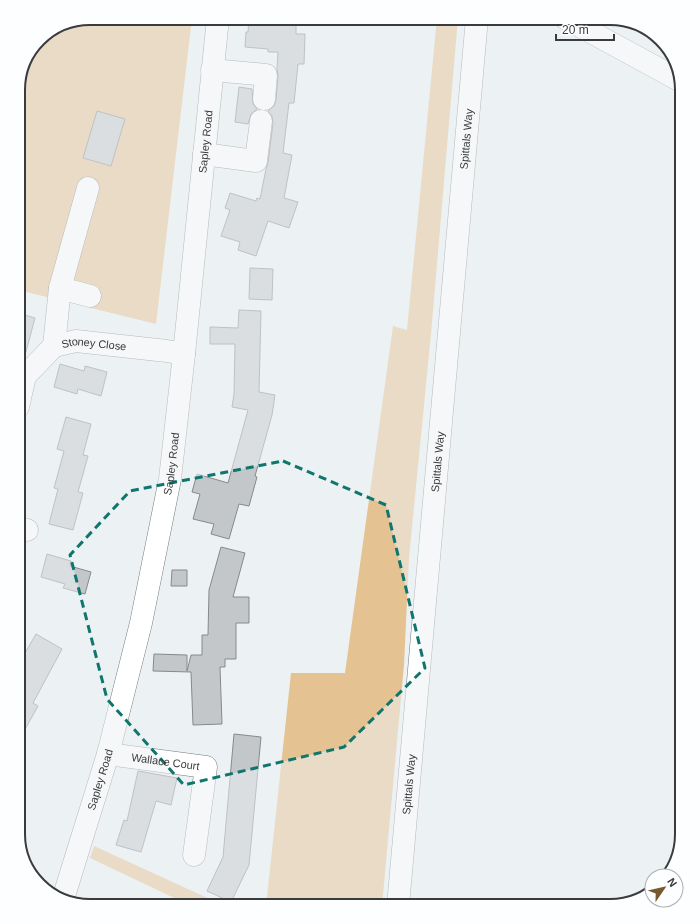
<svg xmlns="http://www.w3.org/2000/svg" width="700" height="924" font-family="Helvetica,sans-serif">
<style>
.green{fill:#e5c291}
.building{fill:#c3c7c9;stroke:#868a8c}
.lines{fill:none;stroke-linecap:round;stroke-linejoin:round}
.minor-casing{stroke:#767a7c;stroke-width:23}
.highway-casing{stroke:#767a7c;stroke-width:23}
.minor{stroke:#fff;stroke-width:22}
.highway{stroke:#fff;stroke-width:22}
.marked{fill:none;stroke:#0f766e;stroke-width:3;stroke-dasharray:8 5;stroke-linejoin:round}
.labels{text-anchor:middle;dominant-baseline:central;stroke-width:3;stroke-linejoin:round;paint-order:stroke}
.street-label{font-size:11px;fill:#393b3c;stroke:#fcfeff}
.rim{fill:none;stroke:#393b3c;stroke-width:2}
</style>
<rect width="100%" height="100%" fill="#ecf1f3"/>
<path class="green" d="M90,18h102l-36,306 -138,-34v-205l8,-27 16,-22z
M437,18h21l-27,316 -22,224 -5,107 -22,241h-116l25,-233h54l48,-347 14,4z
M94,846l131,60h-34l-101,-48z"/>
<path class="building" d="M249,18h47v16h9l-1,30h-6l-4,39h-5l-6,50 9,2 -8,43 14,4 -9,26 -21,-7 -12,35 -18,-6 2,-8 -19,-6 9,-26 -5,-2 5,-15 26,8 1,-3 3,1 6,-30 2,-6 5,-40 -1,-7 -4,-5 6,-5 2,-6 2,-24 -1,-7 1,-17h-10v-3l-23,-2 1,-15h2z
M239,87l13,2 1,15 4,5 -6,5 -3,10 -13,-2z
M97,111l28,8 -14,47 -28,-8z
M250,268l23,1 -1,31 -23,-1z
M239,310l22,1 -2,81 16,3 -3,20 -17,61 2,1 -8,29 -10,-2 -10,35 -18,-5 3,-10 -21,-5 7,-25 -8,-2 5,-18 31,9 20,-73 -16,-3 2,-13 1,-50h-25v-17l28,1z
M18,313l17,5 -11,41 -4,4h-2z
M60,364l24,7 1,-5 22,6 -6,24 -23,-7 -1,5 -23,-7z
M66,417l25,7 -8,31 5,1 -10,36 5,1 -10,37 -24,-6 9,-35 -4,-1 10,-37 -7,-2z
M221,547l24,6 -12,44h16v26h-13v36h-11v8h-5l2,57 -29,1 -2,-53 -38,-1 1,-17 33,1v16l4,-16h11v-20h6l1,-45z
M47,554l24,7 -1,5 21,6 -6,22 -22,-6 2,-4 -24,-7z
M172,570h15v16h-16z
M36,634l26,15 -29,54 5,3 -20,36v-69l7,-13 -3,-2z
M234,734l27,3 -12,128 -18,37 -24,-11 16,-34z
M138,771l39,7 -6,27 -15,-4 -15,51 -25,-7 8,-25 3,1z"/>
<g class="lines">
<g class="minor-casing">
<g id="minor">
<path d="M565,18l114,62"/>
<path d="M212,70l54,5 -2,24"/>
<path d="M204,154l52,7 5,-40"/>
<path d="M60,288l30,8"/>
<path d="M54,346l6,-58 28,-100"/>
<path id="s1" d="M18,407l7,-31 29,-30 22,-5 91,10 17,3"/>
<path d="M18,528l9,2"/>
<path id="s2" d="M108,754l98,13 -12,88"/>
<path id="s3" d="M63,899l45,-145 33,-131 29,-144 14,-125 34,-336"/>
</g>
</g>
<g class="highway-casing">
<g id="highway">
<path id="s4" d="M398,906l79,-888"/>
</g>
</g>
<use href="#minor" class="minor"/>
<use href="#highway" class="highway"/>
</g>
<path d="M0 0H700V924H0ZM283,461l103,44 39,163 -81,79 -160,38 -77,-86 -37,-144 60,-64z" fill="#ecf1f3" fill-opacity=".55" fill-rule="evenodd"/>
<path class="marked" d="M283,461l103,44 39,163 -81,79 -160,38 -77,-86 -37,-144 60,-64z"/>
<g class="labels">
<g class="street-label">
<text stroke="none"><textPath href="#s4" startOffset="770">Spittals Way</textPath></text>
<text stroke="none"><textPath href="#s3" startOffset="773">Sapley Road</textPath></text>
<text stroke="none"><textPath href="#s1" startOffset="114">Stoney Close</textPath></text>
<text stroke="none"><textPath href="#s4" startOffset="446">Spittals Way</textPath></text>
<text stroke="none"><textPath href="#s3" startOffset="449">Sapley Road</textPath></text>
<text stroke="none"><textPath href="#s2" startOffset="58">Wallace Court</textPath></text>
<text stroke="none"><textPath href="#s3" startOffset="125">Sapley Road</textPath></text>
<text stroke="none"><textPath href="#s4" startOffset="122">Spittals Way</textPath></text>
</g>
</g>
<path d="M0 0H700V924H0ZM90 25H610A65 65 0 0 1 675 90V834A65 65 0 0 1 610 899H90A65 65 0 0 1 25 834V90A65 65 0 0 1 90 25Z" fill="#fcfeff" fill-rule="evenodd"/>
<path class="rim" d="M90 25H610A65 65 0 0 1 675 90V834A65 65 0 0 1 610 899H90A65 65 0 0 1 25 834V90A65 65 0 0 1 90 25Z"/>
<g transform="translate(664 888) rotate(56)"><circle r="19" fill="#fcfeff" stroke="#aeb0b1"/>
<path d="M0-3L7 15L0 10L-7 15Z" fill="#76592c"/>
<text y="-6" font-size="11" font-weight="bold" text-anchor="middle" fill="#393b3c">N</text>
</g>
<path d="M556 34v6h58v-6" fill="none" stroke="#393b3c" stroke-width="2"/>
<text x="562" y="34" font-size="12" fill="#393b3c" stroke="#fcfeff" stroke-width="3" paint-order="stroke">20 m</text>
</svg>
